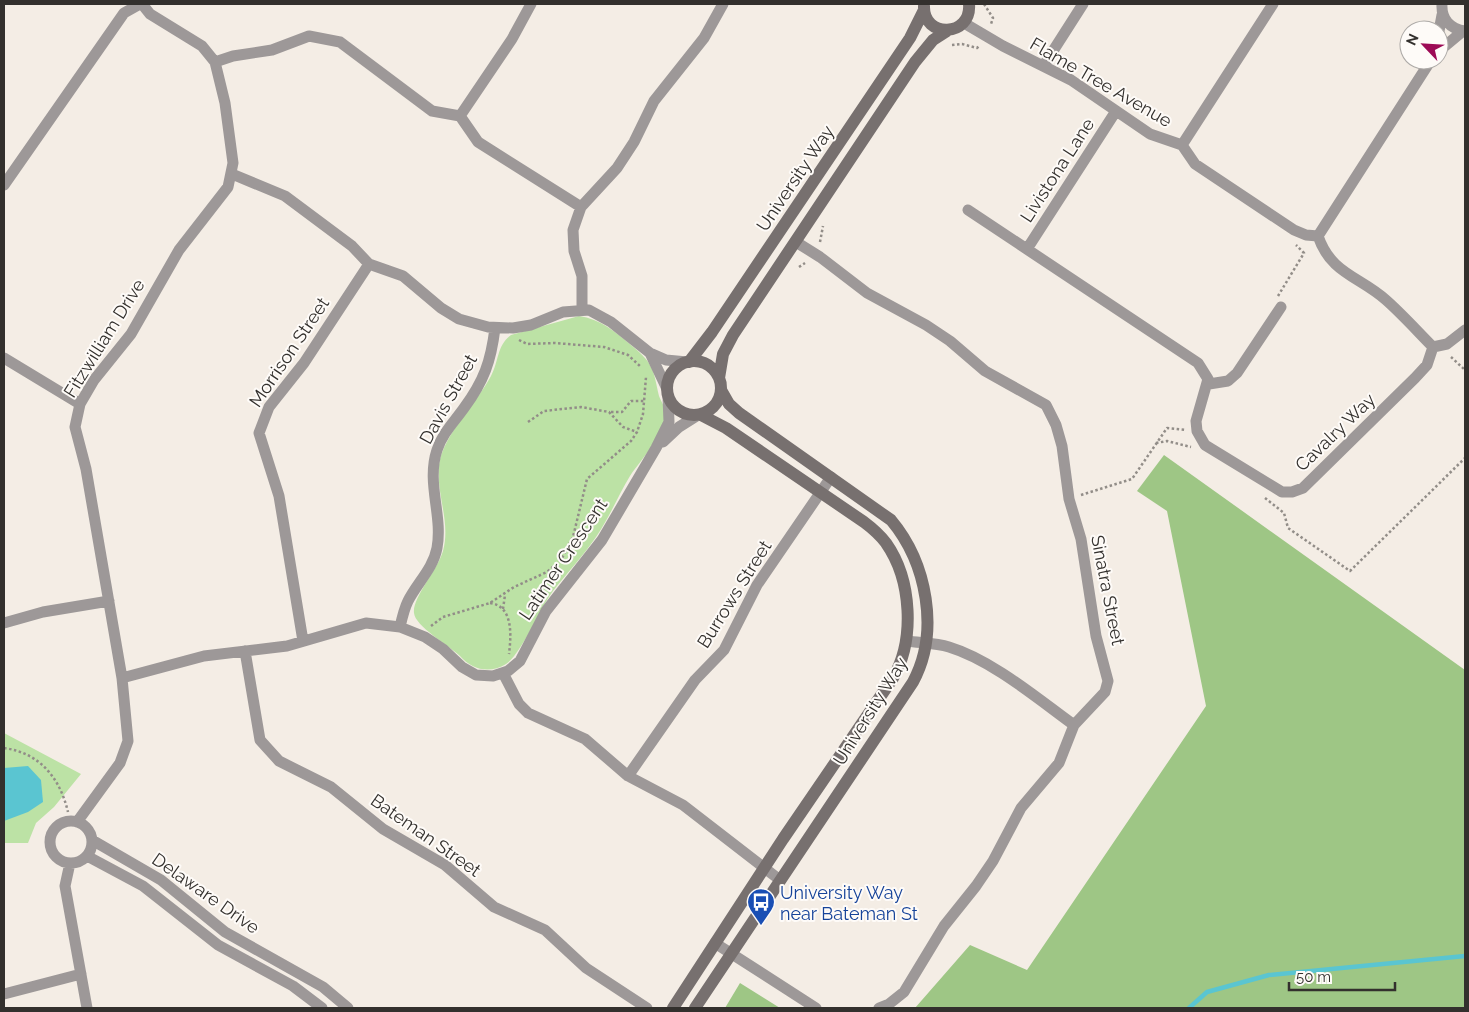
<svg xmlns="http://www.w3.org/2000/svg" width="1469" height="1012" font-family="Raleway,sans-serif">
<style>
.green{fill:#bce2a5}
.forest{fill:#9ec685}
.water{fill:#5ac5d1}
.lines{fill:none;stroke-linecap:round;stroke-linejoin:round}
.stream{stroke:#5ac5d1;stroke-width:4.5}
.path{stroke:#928d88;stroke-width:2.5;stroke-dasharray:2.5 2.5;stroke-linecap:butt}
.street{stroke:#9d9898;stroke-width:11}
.secondary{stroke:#77706f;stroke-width:12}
.labels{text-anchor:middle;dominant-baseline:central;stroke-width:4;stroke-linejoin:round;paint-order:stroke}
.street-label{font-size:18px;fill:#33302d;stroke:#fefbf8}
.transit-label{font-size:18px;fill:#164399;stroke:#fefbf8;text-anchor:start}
</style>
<rect width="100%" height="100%" fill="#f4ede5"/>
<path class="green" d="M579,316c21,3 37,16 52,29 23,19 22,24 28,51 2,5 6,11 6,16 0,23 -23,46 -35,64 -12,20 -21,42 -34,61 -13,19 -29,36 -43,54 -14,19 -31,62 -47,73 -16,10 -34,6 -46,-8 -12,-11 -45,-30 -46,-43 -2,-15 24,-44 29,-62 8,-29 -7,-56 -4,-86 4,-30 37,-61 52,-89 8,-15 6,-31 20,-41z
M4,733l77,41 -27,33 -18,16 -8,20h-24z"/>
<path class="forest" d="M1164,455l301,215v338h-550l55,-63 57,25 179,-264 -39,-195 -30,-20z
M740,983l40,25h-55z"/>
<path class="water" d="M28,766l13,14 2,22 -15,10 -24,9v-53z"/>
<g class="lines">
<path class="stream" d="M1189,1008l18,-16 62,-17 196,-19"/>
<path class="path" d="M984,4l9,14 -2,6
M952,45l10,-1 15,4 2,-2
M820,242l3,-16
M799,267l6,-4
M1278,296l26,-43 -8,-8
M519,340l8,4 28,-1 49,4 24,8 13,12
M1451,357l14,13
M611,412h11l9,-11h13
M528,422l16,-11 37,-4 28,5 14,15 14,5
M1156,443l11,-2 24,6
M1081,495l51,-16 35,-51 19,2
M1265,498l19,15 4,15 62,43 115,-113
M490,603c24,3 21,34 19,51
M503,609l2,-14
M431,626l12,-9 47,-14 24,-16 33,-15 14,-12 12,-23 14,-58 44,-38 6,-9 6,-18 3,-37
M4,748c36,5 56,30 64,64"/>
<path class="street" d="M1442,4c-1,15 8,25 23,27
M964,23l39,23 68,34 79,54 32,11 13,19 99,66 12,5 12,1
M1439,31l3,-16
M1439,51l24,-20
M215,62l18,-6 39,-6 37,-14 31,6 92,69 28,5 18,26 103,65
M1044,65l39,-61
M460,116l52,-77 19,-35
M1182,145l91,-141
M232,174l53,22 67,50 17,18 34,12 38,32 18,11 29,8 25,1 18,-3 32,-13 26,-2 22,12 39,31 16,7 21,2
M4,185l120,-172 16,-9
M968,210l230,153 10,16 -12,42 1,10 8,14 77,47h10l11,-4 112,-110 12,-13 6,-18 14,-3 18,-14
M1318,236l113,-176
M1318,236c13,38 41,40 68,64 17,15 32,32 47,47
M796,242l24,15 47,36 59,32 24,16 35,30 61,34 10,20 6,21 7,53 12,40 15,97 12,45 -3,11 -31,33 -15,38 -38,45 -28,53 -17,25 -32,40 -40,66 -15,12 -10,4
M1027,249l89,-138
M582,310v-34l-8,-25 -1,-21 8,-23 36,-39 17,-26 20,-41 50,-63 19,-34
M650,353l17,36
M4,358l76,46
M1209,384l19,-3 9,-8 44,-66
M663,442l16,-15 19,-12
M4,623l39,-11 66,-11
M400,627c2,-9 4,-18 8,-26 9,-18 25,-32 29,-53 6,-33 -11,-65 0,-98 5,-16 17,-28 27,-42 20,-27 27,-47 31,-80
M303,641l-24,-145 -20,-63 10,-26 35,-44 65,-99
M907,641c14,2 29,2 42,6 43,13 89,52 125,78
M245,651l15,89 19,21 52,26 52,42 62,36 49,42 51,23 41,38 61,40
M503,673l16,31 9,9 57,26 43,37 55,29 97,75
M122,678l82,-22 83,-10 79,-23 34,4 25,10 18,12 19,18 14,8 17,1 15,-5 12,-10 26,-50 56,-71 54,-92 13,-26 -1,-25
M628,776l67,-96 29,-30 33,-65 74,-108
M50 842a21 21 0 1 1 42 0a21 21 0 1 1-42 0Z
M77,822l43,-59 8,-22 -6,-63 -36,-209 -11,-42 5,-23 14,-24 37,-46 48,-84 49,-63 5,-24 -8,-60 -10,-41 -13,-16 -52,-32 -8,-10
M92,840l69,40 64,52 98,55 25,21
M87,856l56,30 75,59 75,41 29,22
M70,863l-5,23 22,122
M715,943l101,65
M4,994l77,-20"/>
<path class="secondary" d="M924,6c-1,33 48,31 45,-2
M667 388a27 27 0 1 1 54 0a27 27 0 1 1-54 0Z
M689,362l23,-30 198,-294 14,-28
M719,378l4,-24 10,-19 182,-273 18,-22 14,-9
M673,1008l110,-169 110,-161c22,-38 19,-98 -7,-135 -6,-8 -14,-15 -22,-21l-138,-94 -25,-13
M695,1008l218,-326c27,-50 14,-119 -22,-162l-152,-107 -10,-9 -8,-14"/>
</g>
<defs>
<g id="bus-pin" transform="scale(1.4375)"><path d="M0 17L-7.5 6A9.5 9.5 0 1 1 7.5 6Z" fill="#1a4fb4" stroke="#fefbf8"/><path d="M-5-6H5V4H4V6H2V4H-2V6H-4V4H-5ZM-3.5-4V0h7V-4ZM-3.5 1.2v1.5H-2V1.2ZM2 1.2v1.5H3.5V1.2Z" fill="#fff"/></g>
</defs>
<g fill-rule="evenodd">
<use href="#bus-pin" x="761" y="902"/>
</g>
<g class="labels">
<g class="street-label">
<text transform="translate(1101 82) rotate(30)">Flame Tree Avenue</text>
<text transform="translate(1057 170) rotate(-57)">Livistona Lane</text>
<text transform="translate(795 178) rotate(-56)">University Way</text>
<text transform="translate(104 338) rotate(-58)">Fitzwilliam Drive</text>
<text transform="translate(289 352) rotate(-56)">Morrison Street</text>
<text transform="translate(448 399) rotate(-61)">Davis Street</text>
<text transform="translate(1335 432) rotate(-44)">Cavalry Way</text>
<text transform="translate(563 559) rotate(-56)">Latimer Crescent</text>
<text transform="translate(1108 590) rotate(79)">Sinatra Street</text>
<text transform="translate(734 594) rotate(-58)">Burrows Street</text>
<text transform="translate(870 711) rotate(-58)">University Way</text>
<text transform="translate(426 835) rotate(35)">Bateman Street</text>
<text transform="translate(206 893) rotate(35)">Delaware Drive</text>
</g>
<g class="transit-label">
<text x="780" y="892">University Way<tspan x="780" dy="21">near Bateman St</tspan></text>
</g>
</g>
<rect width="1469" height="1012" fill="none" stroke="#33302d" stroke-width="10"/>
<g transform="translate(1424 45) rotate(295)"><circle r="24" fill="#fefbf8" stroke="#adaaa7"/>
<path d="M0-4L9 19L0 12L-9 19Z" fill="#9d0b56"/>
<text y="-8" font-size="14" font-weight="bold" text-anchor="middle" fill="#33302d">N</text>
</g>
<path d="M1289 982v8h106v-8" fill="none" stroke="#33302d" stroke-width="2.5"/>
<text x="1296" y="982" font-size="15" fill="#33302d" stroke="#fefbf8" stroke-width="4" paint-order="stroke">50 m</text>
</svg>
